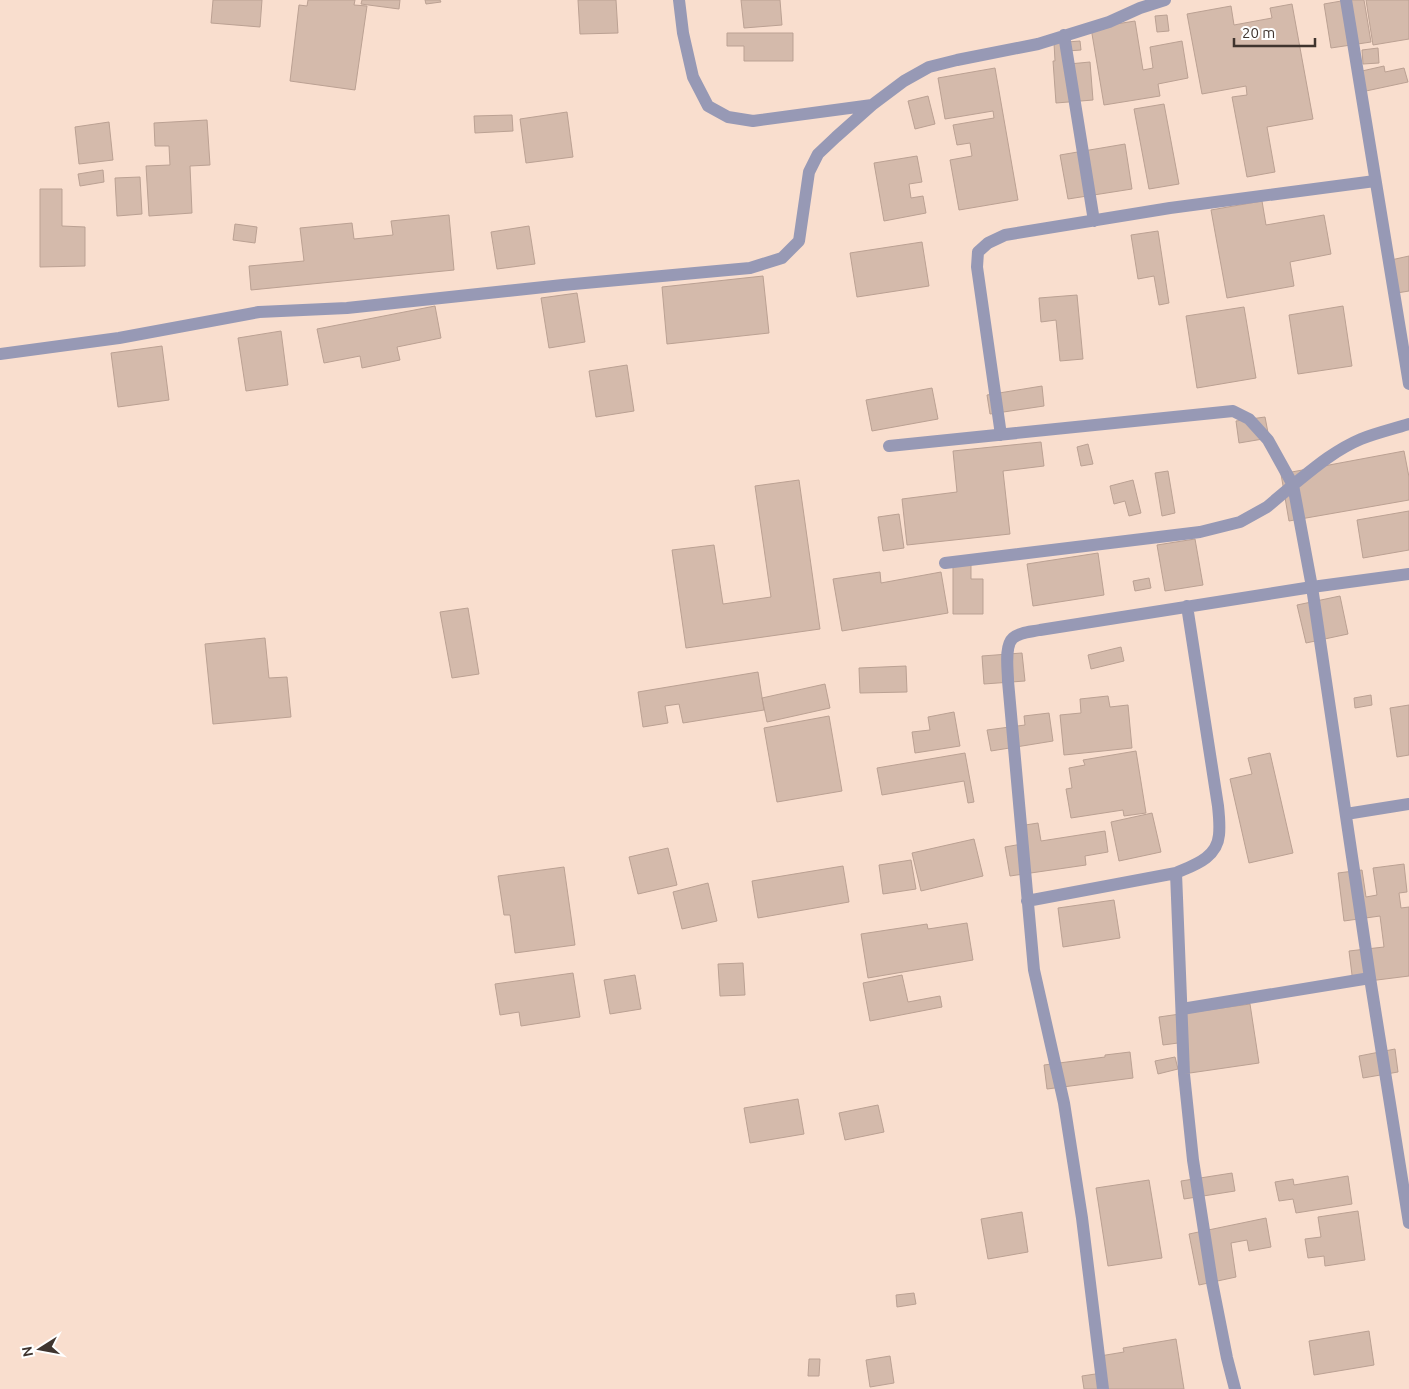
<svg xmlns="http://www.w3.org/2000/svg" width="1409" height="1389" font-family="Ubuntu,sans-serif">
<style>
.building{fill:#d4baab;stroke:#bba193}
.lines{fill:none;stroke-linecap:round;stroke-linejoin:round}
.minor{stroke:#9799b5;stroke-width:12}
</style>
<rect width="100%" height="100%" fill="#f9dece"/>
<path class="building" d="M213,0h49l-2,27 -49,-4z
M308,0h47l-1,5 13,1 -12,84 -65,-9 9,-76 8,1z
M362,0h38l-1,9 -38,-5z
M425,0h15l1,2 -15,2z
M578,0h38l2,33 -38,1z
M741,0h39l2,25 -38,3z
M1347,0h17l7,42 -40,6 -7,-44z
M1366,0h43v39l-36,6z
M1292,4l21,115 -46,8 8,45 -28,5 -15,-80 15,-2 -1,-9 -44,8 -15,-80 44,-8 3,19 38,-7 -2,-10z
M1167,15l2,16 -12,1 -2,-16z
M1135,21l8,49 10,-2 -3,-21 32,-6 6,37 -30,6 2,12 -56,9 -13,-77z
M727,33h66v28h-49v-15h-17z
M1080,41l1,9 -14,1 2,13 21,-2 3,38 -37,3 -3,-42h2l-1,-18z
M1378,48l1,15 -16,1 -1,-14z
M1384,66l1,6 19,-4 4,14 -42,9 -4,-20z
M995,68l23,132 -59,10 -9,-50 22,-4 -2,-13 -13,2 -4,-20 41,-7 -1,-7 -48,8 -7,-41z
M928,96l7,28 -20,5 -7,-28z
M1164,104l15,80 -30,5 -15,-80z
M567,112l6,45 -47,6 -6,-44z
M512,115l1,16 -38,2 -1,-17z
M207,120l3,45 -20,1 2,47 -43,3 -3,-50 24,-1 -1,-19h-14l-1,-23z
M109,122l4,38 -34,4 -4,-37z
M1125,144l7,45 -64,10 -8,-44z
M917,156l5,26 -13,2 2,14 12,-2 3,17 -42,8 -10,-58z
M103,170l1,12 -24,4 -2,-12z
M140,177l2,37 -25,2 -2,-38z
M40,189h22v37l23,1v39l-45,1z
M1262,201l4,24 58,-10 7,39 -41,8 4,24 -67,12 -16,-88z
M449,215l5,55 -203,20 -2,-24 55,-5 -4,-33 52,-5 2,16 39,-4 -2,-14z
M235,224l22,3 -2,16 -22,-3z
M529,226l6,38 -38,5 -6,-37z
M1158,231l11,72 -10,2 -5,-29 -16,3 -7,-44z
M922,242l7,44 -72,11 -7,-44z
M1409,256v35l-12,2 -6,-33z
M763,276l6,57 -102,11 -5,-57z
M577,293l8,49 -36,6 -8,-50z
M1077,295l6,64 -23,2 -4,-41 -15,2 -2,-24z
M435,306l6,32 -44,9 3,13 -38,8 -2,-12 -36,7 -7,-34z
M1343,306l9,60 -54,8 -9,-59z
M1244,307l12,71 -59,10 -11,-72z
M281,331l7,54 -42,6 -8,-53z
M162,346l7,54 -51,7 -7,-54z
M627,365l7,46 -38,6 -7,-46z
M1042,386l2,20 -54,8 -3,-19z
M932,388l6,31 -66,12 -6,-31z
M1265,417l4,21 -30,5 -3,-22z
M1041,442l3,24 -41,5 7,63 -103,11 -5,-46 55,-7 -4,-41z
M1088,444l5,20 -12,2 -4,-19z
M1404,451l5,26v23l-120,21 -8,-47z
M1168,471l7,42 -13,3 -7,-43z
M799,480l21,149 -134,19 -14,-98 42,-5 9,59 48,-7 -16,-111z
M1133,480l8,33 -12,3 -4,-15 -11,3 -4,-18z
M1409,511v39l-46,8 -6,-38z
M899,514l5,34 -21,3 -5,-34z
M1195,539l8,46 -38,6 -8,-46z
M1098,553l6,42 -71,11 -6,-42z
M953,565h18v14h12v35h-30z
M880,572l1,11 60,-11 7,41 -106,18 -9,-52z
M1149,578l2,10 -16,3 -2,-10z
M1340,596l8,38 -42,9 -9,-38z
M468,608l11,66 -27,4 -12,-66z
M265,638l4,40 18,-1 4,40 -78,7 -8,-80z
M1121,647l3,14 -33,8 -3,-14z
M1022,653l3,28 -41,3 -2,-28z
M906,666l1,26 -47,1 -1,-25z
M758,672l6,38 -81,13 -4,-19 -14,2 3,17 -25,4 -5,-35z
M825,684l5,24 -63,14 -5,-24z
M1371,695l1,10 -17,3 -1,-10z
M1108,696l2,11 18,-2 4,43 -68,7 -4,-40 21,-2 -1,-14z
M1409,705v50l-12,2 -7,-49z
M954,712l6,34 -45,7 -3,-21 18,-2 -2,-13z
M1049,713l4,28 -62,10 -4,-21 38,-5 -1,-9z
M829,716l13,75 -65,11 -13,-74z
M1136,751l10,62 -22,3 -1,-6 -52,8 -5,-29 6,-1 -3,-20 16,-3 -2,-5z
M965,753l9,49 -6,1 -4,-22 -82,14 -5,-27z
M1270,753l23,100 -44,10 -19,-84 22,-5 -4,-16z
M1152,813l9,39 -42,9 -8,-39z
M1038,823l3,18 64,-10 3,21 -23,4 1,9 -76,11 -5,-29 17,-3 -3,-18z
M974,839l9,37 -62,15 -9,-38z
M668,848l9,37 -39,9 -9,-37z
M911,860l5,29 -33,5 -4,-29z
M1404,864l3,28 -8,1 2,15 8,-1v69l-56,7 -4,-32 35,-4 -4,-31 -36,5 -6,-48 24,-3 4,27 11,-2 -4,-27z
M843,866l6,36 -91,16 -6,-37z
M564,867l11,78 -60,8 -5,-38h-6l-6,-39z
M708,883l9,38 -35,8 -9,-37z
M1114,900l6,38 -57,9 -5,-39z
M967,923l6,37 -105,18 -7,-44 66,-10 1,5z
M743,963l2,32 -25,1 -2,-32z
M573,973l7,44 -59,9 -2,-14 -19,3 -5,-31z
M635,975l6,34 -31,5 -6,-34z
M902,975l6,27 32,-6 2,11 -72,14 -7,-38z
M1250,1004l9,59 -76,11 -5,-31 -15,2 -4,-28z
M1395,1049l3,23 -35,6 -4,-22z
M1130,1052l3,26 -86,11 -3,-24 61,-8v-2z
M1175,1057l3,12 -20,5 -3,-13z
M798,1099l6,35 -54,9 -6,-35z
M878,1105l6,27 -39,8 -6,-27z
M1232,1173l3,18 -51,8 -3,-18z
M1348,1176l4,28 -56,9 -3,-14 -14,2 -4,-19 18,-3 1,6z
M1149,1180l13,78 -54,8 -12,-78z
M1358,1211l7,49 -40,6 -1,-10 -16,2 -3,-19 16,-2 -3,-20z
M1022,1212l6,40 -40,7 -7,-40z
M1266,1218l5,29 -22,4 -2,-11 -16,3 5,34 -37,8 -10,-51z
M914,1293l2,11 -19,3 -1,-12z
M1369,1331l5,34 -60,10 -5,-34z
M1176,1339l8,50h-100l-2,-13 20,-3 -2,-17 24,-4 -1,-4z
M890,1356l4,27 -24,4 -4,-27z
M809,1359h11l-1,17h-11z"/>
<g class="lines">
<path class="minor" d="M679,0l4,33 10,44 15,29 20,11 25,4 119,-16
M1346,0l63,384
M1064,35l30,186
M0,354l119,-16 140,-26 88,-4 216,-23 187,-17 32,-10 17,-17 10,-69 9,-18 18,-17 36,-32 32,-24 25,-14 28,-7 81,-16 71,-22 31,-14 25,-8
M1409,424c-16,5 -33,9 -48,15 -26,11 -47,29 -68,46l19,102 58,391 39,245
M1001,435l-24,-168 1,-15 10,-9 17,-8 165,-27 205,-27
M889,446l344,-35 16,8 19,21 25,45 -26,22 -27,15 -40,10 -255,31
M1187,606l31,200c1,9 2,19 1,29 -2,23 -25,30 -43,38l8,201 9,86 19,122 15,76 8,31
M1346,814l63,-10
M1027,901l149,-28
M1182,1009l188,-31
M1103,1389l-21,-171 -18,-115 -30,-133 -26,-289c0,-11 -4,-35 5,-43 7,-6 18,-6 27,-8l272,-43 97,-13"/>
</g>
<g transform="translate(40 1349) rotate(259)" stroke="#ffffff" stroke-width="4" paint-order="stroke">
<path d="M0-4L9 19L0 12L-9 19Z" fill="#3f342e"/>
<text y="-8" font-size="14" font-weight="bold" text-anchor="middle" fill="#3f342e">N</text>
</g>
<path d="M1234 38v8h81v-8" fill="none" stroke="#3f342e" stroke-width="2.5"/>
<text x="1242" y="38" font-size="15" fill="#3f342e" stroke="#ffffff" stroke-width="4" paint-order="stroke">20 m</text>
</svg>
